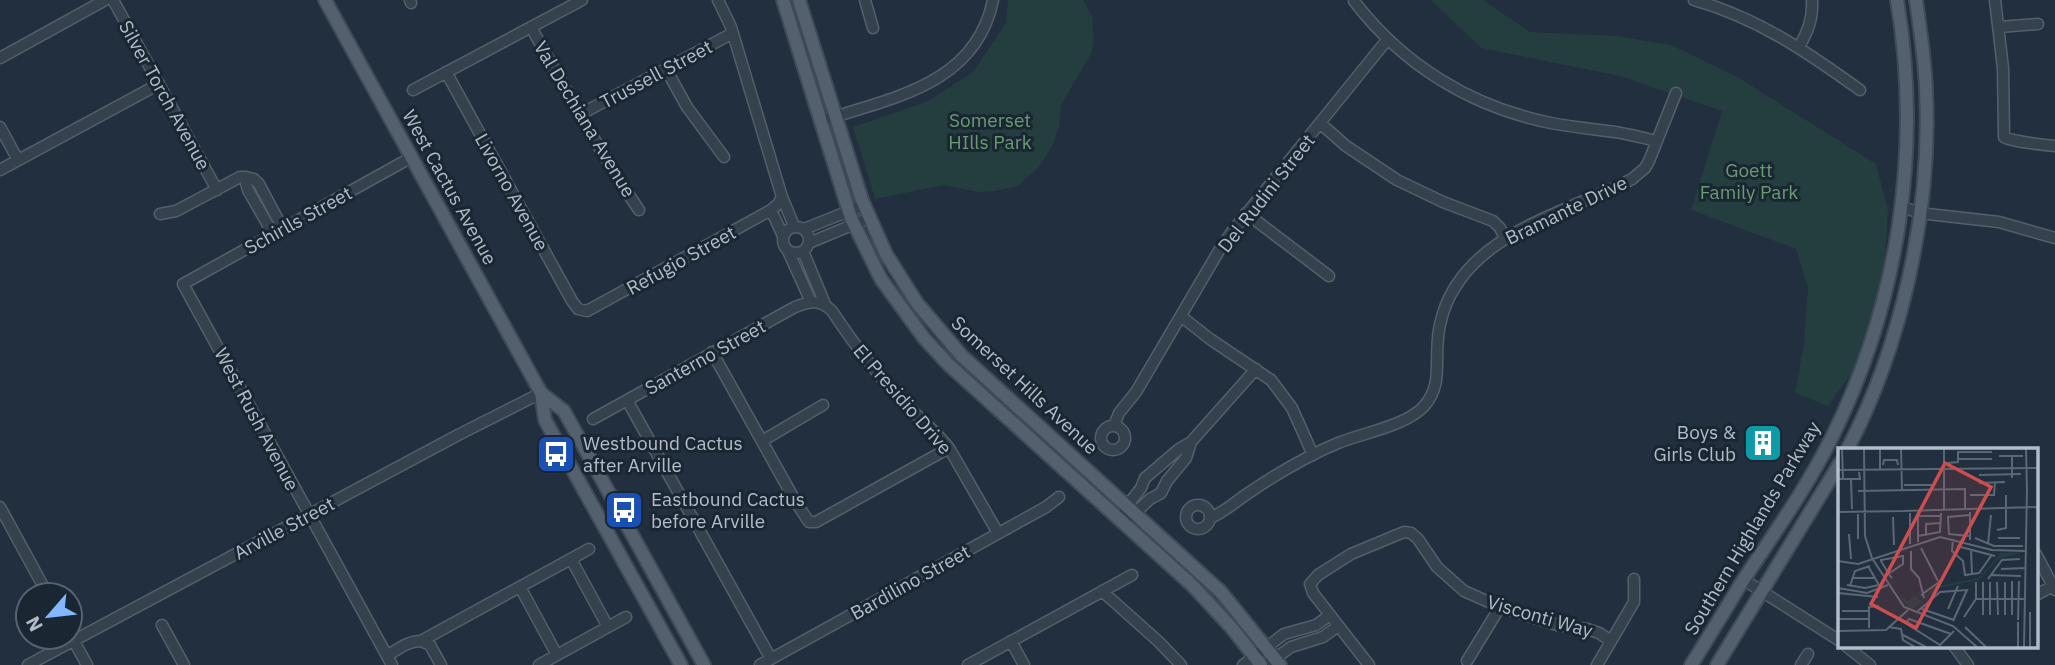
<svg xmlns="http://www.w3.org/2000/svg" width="2055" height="665" font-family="'IBM Plex Sans',sans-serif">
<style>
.green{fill:#243d3f}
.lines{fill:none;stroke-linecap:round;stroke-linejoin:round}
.minor-casing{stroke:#545f6c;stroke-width:13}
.major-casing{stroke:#3f4a57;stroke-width:16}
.minor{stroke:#36414e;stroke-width:10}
.major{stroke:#54606e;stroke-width:12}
.labels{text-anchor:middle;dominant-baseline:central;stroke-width:6;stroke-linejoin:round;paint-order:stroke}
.street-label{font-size:19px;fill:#b2bcca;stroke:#1b2633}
.park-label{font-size:19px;fill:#679c71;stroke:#1b2633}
.poi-label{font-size:19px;fill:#b2bcca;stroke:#1b2633;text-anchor:start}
.inset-road{fill:none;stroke:#5c6776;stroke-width:2}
.view{fill:#cd4d50;fill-opacity:0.15;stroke:#cd4d50;stroke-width:3.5}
.inset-edge{fill:none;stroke:#b2bcca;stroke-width:3.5}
</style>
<rect width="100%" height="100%" fill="#222f3e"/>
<path class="green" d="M1008,0h75l9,16 2,24 -2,12 -31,53 -2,21 -6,19 -13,21 -22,20 -23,5 -17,1 -34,-7 -69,14 -22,-72 75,-26 45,-29 33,-49z
M1431,0h52l47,32 88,4 53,9 65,31 140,88 12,46 -5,86 -21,63 -34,47 -33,-13 9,-50 4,-55 -12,-39 -105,-39 31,-99 -102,-35 -139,-28z"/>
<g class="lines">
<g class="minor-casing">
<path id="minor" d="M113,0l104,190
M410,0l1,3
M865,0l8,28
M1694,0c64,18 113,52 166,90
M1995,0l8,68 1,69c6,4 41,8 51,9
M1354,1c49,64 117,106 197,122 21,4 42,6 64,9 14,2 28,6 42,9
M531,27c34,62 68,124 108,183
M1999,27l39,-3
M1799,47c9,-16 14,-28 13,-47
M0,58l105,-58
M666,69l21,38 37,50
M446,72l126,229 6,8 9,2 184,-101 7,-6 4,-7 -51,-170 -13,-27
M413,90l169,-90
M579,115l154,-82
M821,121c70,-23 155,-36 172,-121
M1321,124l25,22 51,34 46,22 50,19 7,7 5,10
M0,127l18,33
M0,170l159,-86
M246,177l8,2 5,5 24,45
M246,177v6l2,7 25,44
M782,197l12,29
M1901,206l18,7 80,9 56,16
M771,210l12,26
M1246,213l83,63
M160,214l16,-3 64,-34h6
M783 240a13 13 0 1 1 26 0a13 13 0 1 1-26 0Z
M804,229l60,-24
M809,243l60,-25
M788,251l23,51
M803,251l22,53
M1182,317l28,22 61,41 21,28 21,47
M712,352l85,152 12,18h7l133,-74
M627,400l144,259
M593,419l202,-112c15,-6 25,-8 37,4 20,30 41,60 67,86 16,18 35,32 50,51l49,85
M1114,426l5,-13 17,-21 84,-143 14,-20 153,-189
M1101 438a12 12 0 1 1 24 0a12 12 0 1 1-24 0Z
M762,441l61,-36
M1186 517a12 12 0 1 1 24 0a12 12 0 1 1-24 0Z
M0,507l48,88
M1132,516l18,-17 11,-6 6,-12 19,-23 5,-16
M1210,518c15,-6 26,-17 40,-26 28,-19 57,-36 88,-49 25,-10 71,-18 87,-38 17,-20 10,-42 13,-66 0,-9 3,-18 5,-26 26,-80 122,-99 189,-134l13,-11 4,-7 27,-68
M1121,521l6,-15 14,-18 4,-10 34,-29 12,-7 65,-73
M2036,554l19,36
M571,559l37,68
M1744,580l96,61
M520,587l37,68
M1102,591l57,51 22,23
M2036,595l17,-9
M162,625l22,40
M70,634l17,31
M421,641l9,4 11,20
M1011,641l13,24
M1846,646l24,19
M1954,646l14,19
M387,656c11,-7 21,-15 34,-15l168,-92
M1467,661l33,-54
M28,665l430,-230 83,-42
M392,665l-209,-381 229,-127
M539,665l87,-48
M760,665l286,-158 13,-10
M968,665l164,-90
M1243,665l41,-31 32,-9 14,-10
M1266,665l25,-18 32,-10 15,-11
M1369,665l-56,-72 -3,-9 8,-9 33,-21 53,-22 7,1 7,6 19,28 27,24 36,16 57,18 30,4 12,4 12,8
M1597,665l37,-63v-23
M1801,665l7,-11"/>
</g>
<g class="major-casing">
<path id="major" d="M325,0l216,393 4,27 136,245
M783,0l68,218 30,61 43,59 25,27 243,220 39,42 30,38
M799,0l63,200 24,54 31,49 45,53 259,236 59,73
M541,393l23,18 140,254
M1847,450c55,-104 85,-242 79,-360 -1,-30 -6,-60 -10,-90
M1691,665c18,-28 35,-57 53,-86 31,-47 64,-93 89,-144 66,-134 89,-288 64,-435
M1717,665l123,-202"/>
</g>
<use href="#minor" class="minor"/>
<use href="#major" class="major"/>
</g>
<defs>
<g id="building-square" transform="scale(2.0125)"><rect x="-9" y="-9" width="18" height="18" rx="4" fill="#0f9aa8" stroke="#1b2633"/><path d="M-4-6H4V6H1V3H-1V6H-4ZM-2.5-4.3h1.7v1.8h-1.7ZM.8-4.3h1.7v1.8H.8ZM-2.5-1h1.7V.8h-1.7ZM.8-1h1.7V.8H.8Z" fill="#fff"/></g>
<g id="bus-square" transform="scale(2.0125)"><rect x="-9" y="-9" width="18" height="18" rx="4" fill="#1a4fb4" stroke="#1b2633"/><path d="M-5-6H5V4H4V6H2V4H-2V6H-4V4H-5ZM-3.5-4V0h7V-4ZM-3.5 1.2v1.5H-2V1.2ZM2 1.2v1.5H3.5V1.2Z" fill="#fff"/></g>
</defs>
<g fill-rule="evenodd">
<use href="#building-square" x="1763" y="443"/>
<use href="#bus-square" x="556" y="454"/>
<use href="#bus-square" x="624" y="510"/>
</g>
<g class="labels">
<g class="street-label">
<text transform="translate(656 74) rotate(-28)">Trussell Street</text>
<text transform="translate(165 95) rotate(61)">Silver Torch Avenue</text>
<text transform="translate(585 119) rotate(59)">Val Dechiana Avenue</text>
<text transform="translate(450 187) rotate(61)">West Cactus Avenue</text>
<text transform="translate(512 192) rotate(61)">Livorno Avenue</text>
<text transform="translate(1266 193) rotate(-52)">Del Rudini Street</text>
<text transform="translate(1566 210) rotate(-26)">Bramante Drive</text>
<text transform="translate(298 220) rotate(-29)">Schirlls Street</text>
<text transform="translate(681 260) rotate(-29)">Refugio Street</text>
<text transform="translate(705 357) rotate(-29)">Santerno Street</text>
<text transform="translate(1025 385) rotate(43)">Somerset Hills Avenue</text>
<text transform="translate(903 399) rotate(49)">El Presidio Drive</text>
<text transform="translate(257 419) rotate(62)">West Rush Avenue</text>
<text transform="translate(284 528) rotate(-28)">Arville Street</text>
<text transform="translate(1752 528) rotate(-59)">Southern Highlands Parkway</text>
<text transform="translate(910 582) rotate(-29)">Bardilino Street</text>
<text transform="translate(1540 616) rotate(16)">Visconti Way</text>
</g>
<g class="park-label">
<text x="990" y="120">Somerset<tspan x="990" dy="22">HIlls Park</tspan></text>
<text x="1749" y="170">Goett<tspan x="1749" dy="22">Family Park</tspan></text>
</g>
<g class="poi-label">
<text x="1736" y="432" text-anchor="end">Boys &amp;<tspan x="1736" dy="22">Girls Club</tspan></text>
<text x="583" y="443">Westbound Cactus<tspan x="583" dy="22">after Arville</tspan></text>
<text x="651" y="499">Eastbound Cactus<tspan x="651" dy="22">before Arville</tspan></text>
</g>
</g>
<g transform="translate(1838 448)">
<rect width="200" height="200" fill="#222f3e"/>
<path d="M186,104l-26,7 -19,21 -40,8 -28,22 -12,-14 9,5 7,-6 6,6 13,-14 44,-9 23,-25z" fill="#243d3f"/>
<path class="inset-road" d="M4,0l1,31M26,0l1,88 7,22 32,49 49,19 24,21M42,0v22M63,0l1,42M188,0l1,43M161,8h24M174,8v22M121,11h33M110,15l10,-1v-10h34M45,17l1,-5h13l1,5M0,22l200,-2M141,27l42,-1M0,31h22l-1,-7M13,31l1,30M141,35l26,-1M66,37h28M20,43l107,-2v21M132,47h24l1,-13M106,61v-61M65,63l135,-4M0,64l65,-1M72,65v31M80,65v29M80,68h23M55,69l1,28M159,82l9,-2v-33M11,86l2,25M80,88l22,-4 1,-19M88,88v-12l15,-1M132,88l-21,-2 -1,-17 22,-2M137,90l19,8h29M160,90h22M20,91v-25M115,91l-1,12 11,10 2,14 14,-2 12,-17M132,92v-28M150,96l3,-29M119,98l38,10M83,100l17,33M133,101l1,26M73,103v18l8,9 5,20M0,113l20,3 82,-27 52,13 34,1M30,118l11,19M163,121l24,-1M50,126l15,-10v-8l-22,4v1l9,15 2,2M152,127l31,1M14,130h23M150,131l14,-19 18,-1M174,133v34M145,134v33M152,134v33M159,134l1,33M167,134v33M9,137l18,3 14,-3M12,138l5,-15 15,-5M0,140l29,5 21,-8M0,145l40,4M83,147l21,-15M138,151h49M84,161l32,11M110,161l10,-23M4,163h27M80,163l22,-19 27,-2 -14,31M192,164v35M126,169l12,-18v-17M0,171h31M180,172l1,-39M64,173l38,24 14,-14M180,174v25M68,175l3,-4 42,15M50,179l13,2 2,11 12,7M127,179l21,20M31,180v-21l10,-1M0,183l48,-1 22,-20M65,187l23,12M186,199l3,-158"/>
<path class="view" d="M107,15l46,24 -75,141 -45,-24z"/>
<rect width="200" height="200" class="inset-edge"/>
</g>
<g transform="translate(49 616) rotate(242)"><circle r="33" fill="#1b2633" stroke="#57626f" stroke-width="2"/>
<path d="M0-5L12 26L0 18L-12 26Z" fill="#81b8ff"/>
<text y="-10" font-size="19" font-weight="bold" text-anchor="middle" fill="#b2bcca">N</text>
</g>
</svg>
